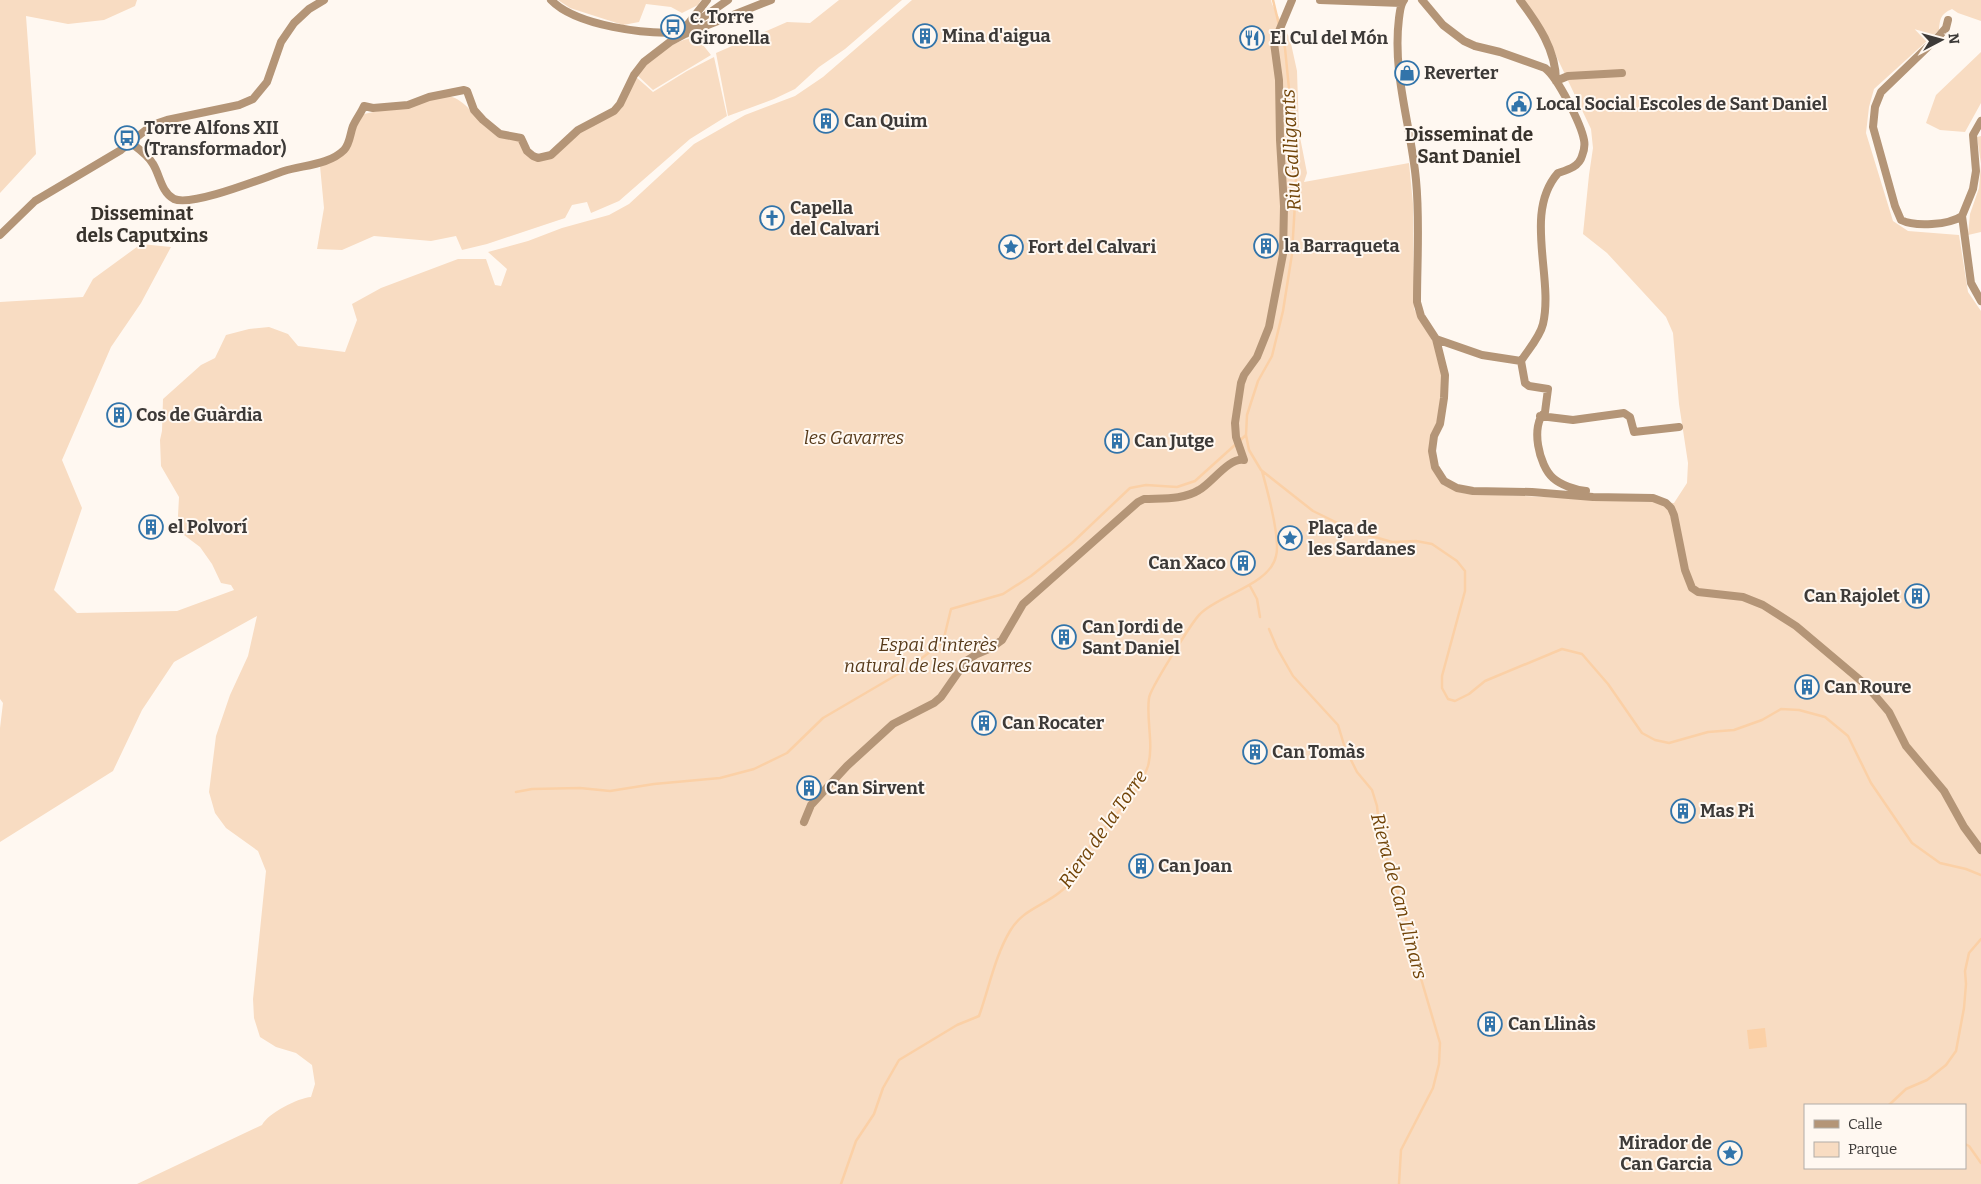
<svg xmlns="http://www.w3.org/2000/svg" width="1981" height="1184" font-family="Bitter,serif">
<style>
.green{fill:#f8dcc2;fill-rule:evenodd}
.water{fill:#fbd0a6}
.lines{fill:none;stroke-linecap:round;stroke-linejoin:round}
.stream{stroke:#fbd0a6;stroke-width:2.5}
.minor{stroke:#b49577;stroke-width:8}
.labels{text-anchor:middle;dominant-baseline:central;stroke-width:4;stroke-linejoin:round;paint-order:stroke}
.poi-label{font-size:18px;font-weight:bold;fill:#3d3a38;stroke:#fff8f1;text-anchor:start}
.park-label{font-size:18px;font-style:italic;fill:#563919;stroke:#fff8f1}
.neighbourhood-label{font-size:19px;font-weight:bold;fill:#38332d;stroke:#fff8f1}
.water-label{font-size:19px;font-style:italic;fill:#714408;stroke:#fff8f1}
</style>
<rect width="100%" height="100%" fill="#fff8f1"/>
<path class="green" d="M0,0h137l-2,6 -31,14 -36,4 -42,-8 10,138 -36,39z
M558,0h143l-3,5 -16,8 -11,-6 -25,-3 -7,18 -16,3 -53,-17z
M839,0h63l-57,49 -26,18 -24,22 -21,10 -46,17 -12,-63 71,-31 23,1z
M912,0h359l1,4 18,35 7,32 2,61 8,41 -3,9 105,-19 4,41 1,105 28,48 -2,67 -9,14 12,47 19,8 212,10 13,-20 1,-20 -9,-59 -6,-71 -7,-16 -59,-64 -24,-19 6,-59 4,-27 -2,-19 -40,-84 -29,-45h459v21l-23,-8 -6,-4c-11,5 -12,9 -13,21l-65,59 -5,18 -3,26 27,88 15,10 51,4 9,57 13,19v873h-1844l125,-59c6,-12 36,-27 49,-28l4,-13 -3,-19 -16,-12 -20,-6 -16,-10 -6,-19 -1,-19 13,-128 -8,-20 -32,-23 -11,-15 -6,-21 7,-56 14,-41 18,-39 9,-40 -83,46 -32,48 -29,61 -113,71v-114l3,-25 -3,-4v-397l83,-5 10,-18 48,-35 30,3 -30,56 -30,44 -49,113 20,48 -28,82 23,23 100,-2 57,-21 -3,-5 -10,-2 -9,-19 -12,-17 -16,-12 -6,-19 1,-19 -18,-31 -1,-26 2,-9 1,-32 38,-34 14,-7 11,-23 23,-6 20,-2 19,7 10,12 47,6 12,-32 -5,-16 29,-16 77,-29h28l9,26 6,1 6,-17 -19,-17 40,-11 34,-13 47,-13 20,-11 65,-60 51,-29 50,-19 28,-19zM1805,1105h160v63h-160z
M692,38l7,2 12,15 -58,35 -16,-15c15,-17 32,-33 55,-37z
M1981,52v51l-16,29 -25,-2 -14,-7 10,-28z
M714,57l13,59 -37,23 -71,62 -28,12 -4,-11 -15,3 -7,13 -78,26 -25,6 -6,-14 -25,5 -57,-5 -32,14 -25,-1 7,-41 -4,-42 15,-7 26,-43 3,-2 85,-18c17,4 25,21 38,32 11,10 23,6 32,12 6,5 12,14 18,21 27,-19 53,-39 84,-52l15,-32 17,15 34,-21z
M1981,136v96l-13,3 2,-21 9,-26 2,-24 -4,-27z"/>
<path class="water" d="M1765,1028l2,19 -18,2 -2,-19z"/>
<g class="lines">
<path class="stream" d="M1273,0l6,25
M1281,33l4,15 10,102 1,36 -4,68 -9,57 -11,45 -14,25 -11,34 -1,20 3,15 12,20 52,41 41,20 38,11 24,-1 16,3 25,17 8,10v20l-23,85v12l6,11 7,2 14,-7 16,-13 77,-32 20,5 26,30 34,49 13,7 14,3 39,-11 26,-2 28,-10 19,-11 18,1 26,7 23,19 23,47 41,60 28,20 26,6 15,6
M1250,586l7,13 3,18
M1269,629l8,19 16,28 45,49 7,23 12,24 15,18 5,16 3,30 29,93 8,36 23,78 -1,21 -6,24 -32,62 -2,34
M516,792l16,-3 48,-1 30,3 44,-7 66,-6 34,-9 33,-16 36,-35 87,-51 33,-25 8,-33 52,-15 28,-18 41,-33 58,-55 16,-3 31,2 18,-6 51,-46
M1889,1105l17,-16 21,-9 19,-15 10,-14 8,-43 2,-24 -1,-13 4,-18 12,-14
M1965,1144l4,2 12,17
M841,1184l15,-43 18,-27 9,-26 16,-28 58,-35 22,-9c10,-28 16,-60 31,-85 12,-21 33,-25 50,-39 15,-11 19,-29 29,-44 16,-23 51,-56 59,-82 6,-22 -2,-46 1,-68 1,-9 43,-76 51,-84 18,-19 70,-29 76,-58 5,-17 -9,-67 -14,-85"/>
<path class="minor" d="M551,0c25,26 96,35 131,32
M1320,0l81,3
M1404,0c-4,5 -4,12 -5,18 -7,56 12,107 17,162 4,40 1,81 1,122l4,14 15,23 9,36 -1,23 -4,26 -6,12 -2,15 3,16 9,14 13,7 16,3 59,1 61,5 60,1 13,5 5,5 3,7 11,55 7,18 6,4 45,5 20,8 33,21 70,59 23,27 17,34 38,45 20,36 17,23
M1422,0l21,25 21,16 11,5 25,6 45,16c13,10 36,56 39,72 1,5 0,11 -2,16 -3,11 -15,14 -24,17 -35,40 -4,104 -15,151 -3,13 -15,26 -22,37
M1520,0c18,24 36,50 36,81
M1948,20l-2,8 -7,8 -58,56 -6,15 -2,20 22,79 6,14c14,7 48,5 61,-4
M688,24l19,-24
M682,32l46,-32
M1556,81l12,-5 54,-3
M1981,121l-8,14 3,36 -3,18 -11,27 9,67 10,18
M131,143c8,6 17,12 22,21 7,11 8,28 21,35 18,8 89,-21 110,-28 19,-6 45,-6 60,-21 6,-6 6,-16 9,-24 3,-7 8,-13 11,-20l9,2 35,-3 21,-8 35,-7 3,1 7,19 9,10 17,14 21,4 6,13 6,5 5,2 13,-3 27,-25 36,-19 6,-7 14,-29 10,-13 26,-20 15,-8 86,-34
M0,235l35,-34 86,-51 31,-25 15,-5 72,-15 14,-6 14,-17 14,-40 13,-19 15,-14 15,-9
M1436,339l46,16 39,6
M1521,361l4,22 4,3 19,3 -3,23c-15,13 -6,54 8,66 8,7 22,12 33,13
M1540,416l33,4 51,-7 6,4 4,15 45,-5
M804,822l7,-17 36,-39 46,-42 41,-21 7,-6 25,-36 11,-7 14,-6 11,-8 21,-36 115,-102 6,-3c18,-1 39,1 55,-9 13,-7 30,-33 45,-30l-8,-23 -1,-14 6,-40 3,-8 13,-18 12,-30 14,-73 1,-48 -4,-66 -1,-60 -5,-37 18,-43"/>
</g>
<defs>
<g id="bus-ring" transform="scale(1.25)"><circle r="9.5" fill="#fff8f1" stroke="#3274aa" stroke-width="1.5"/><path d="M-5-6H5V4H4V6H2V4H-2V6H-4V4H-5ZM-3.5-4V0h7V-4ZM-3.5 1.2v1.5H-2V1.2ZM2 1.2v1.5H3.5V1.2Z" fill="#3274aa"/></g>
<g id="building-ring" transform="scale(1.25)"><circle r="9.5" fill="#fff8f1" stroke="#3274aa" stroke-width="1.5"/><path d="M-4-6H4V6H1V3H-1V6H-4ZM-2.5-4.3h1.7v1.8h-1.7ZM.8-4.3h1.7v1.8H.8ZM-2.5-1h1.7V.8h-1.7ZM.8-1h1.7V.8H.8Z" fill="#3274aa"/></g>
<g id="restaurant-ring" transform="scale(1.25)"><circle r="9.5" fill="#fff8f1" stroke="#3274aa" stroke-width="1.5"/><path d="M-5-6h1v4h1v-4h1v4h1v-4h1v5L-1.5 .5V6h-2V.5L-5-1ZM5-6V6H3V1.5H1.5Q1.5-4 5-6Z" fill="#3274aa"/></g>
<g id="shop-ring" transform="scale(1.25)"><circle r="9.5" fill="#fff8f1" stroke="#3274aa" stroke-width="1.5"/><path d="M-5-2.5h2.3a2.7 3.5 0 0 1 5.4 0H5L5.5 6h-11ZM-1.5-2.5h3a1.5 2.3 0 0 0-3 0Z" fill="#3274aa"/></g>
<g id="civic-ring" transform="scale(1.25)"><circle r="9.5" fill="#fff8f1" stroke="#3274aa" stroke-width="1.5"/><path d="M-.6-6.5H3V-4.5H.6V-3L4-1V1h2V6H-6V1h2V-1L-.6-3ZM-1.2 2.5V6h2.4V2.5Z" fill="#3274aa"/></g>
<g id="church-ring" transform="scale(1.25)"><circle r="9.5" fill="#fff8f1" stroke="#3274aa" stroke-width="1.5"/><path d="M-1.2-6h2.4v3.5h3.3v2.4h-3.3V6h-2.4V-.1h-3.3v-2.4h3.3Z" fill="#3274aa"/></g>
<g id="sight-ring" transform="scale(1.25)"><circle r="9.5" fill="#fff8f1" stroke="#3274aa" stroke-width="1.5"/><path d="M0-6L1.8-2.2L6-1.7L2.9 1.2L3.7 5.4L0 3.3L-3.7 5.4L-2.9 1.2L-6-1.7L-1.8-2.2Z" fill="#3274aa"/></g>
</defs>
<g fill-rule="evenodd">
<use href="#bus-ring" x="673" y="27"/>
<use href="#building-ring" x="925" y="36"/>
<use href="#restaurant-ring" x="1252" y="38"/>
<use href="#shop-ring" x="1407" y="73"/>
<use href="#civic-ring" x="1519" y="104"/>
<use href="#building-ring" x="826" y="121"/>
<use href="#bus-ring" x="127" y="138"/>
<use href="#church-ring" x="772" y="218"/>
<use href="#building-ring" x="1266" y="246"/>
<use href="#sight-ring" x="1011" y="247"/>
<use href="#building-ring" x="119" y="415"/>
<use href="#building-ring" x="1117" y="441"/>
<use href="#building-ring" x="151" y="527"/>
<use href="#sight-ring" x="1290" y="538"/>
<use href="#building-ring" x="1243" y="563"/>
<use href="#building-ring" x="1917" y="596"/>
<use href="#building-ring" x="1064" y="637"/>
<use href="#building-ring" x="1807" y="687"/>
<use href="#building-ring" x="984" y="723"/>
<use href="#building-ring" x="1255" y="752"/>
<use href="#building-ring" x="809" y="788"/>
<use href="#building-ring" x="1683" y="811"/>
<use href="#building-ring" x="1141" y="866"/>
<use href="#building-ring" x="1490" y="1024"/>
<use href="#sight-ring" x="1730" y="1153"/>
</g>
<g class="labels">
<g class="poi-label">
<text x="690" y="17">c. Torre<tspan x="690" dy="21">Gironella</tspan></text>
<text x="942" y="36">Mina d'aigua</text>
<text x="1270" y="38">El Cul del Món</text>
<text x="1424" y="73">Reverter</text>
<text x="1536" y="104">Local Social Escoles de Sant Daniel</text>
<text x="844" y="121">Can Quim</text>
<text x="144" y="128">Torre Alfons XII<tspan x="144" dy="21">(Transformador)</tspan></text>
<text x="790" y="208">Capella<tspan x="790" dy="21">del Calvari</tspan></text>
<text x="1284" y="246">la Barraqueta</text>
<text x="1028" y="247">Fort del Calvari</text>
<text x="136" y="415">Cos de Guàrdia</text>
<text x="1134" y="441">Can Jutge</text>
<text x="168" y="527">el Polvorí</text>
<text x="1308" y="528">Plaça de<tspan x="1308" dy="21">les Sardanes</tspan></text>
<text x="1226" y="563" text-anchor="end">Can Xaco</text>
<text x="1900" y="596" text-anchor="end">Can Rajolet</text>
<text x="1082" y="627">Can Jordi de<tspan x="1082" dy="21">Sant Daniel</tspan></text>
<text x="1824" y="687">Can Roure</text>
<text x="1002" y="723">Can Rocater</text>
<text x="1272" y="752">Can Tomàs</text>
<text x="826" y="788">Can Sirvent</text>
<text x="1700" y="811">Mas Pi</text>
<text x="1158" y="866">Can Joan</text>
<text x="1508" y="1024">Can Llinàs</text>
<text x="1712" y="1143" text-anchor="end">Mirador de<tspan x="1712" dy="21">Can Garcia</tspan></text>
</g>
<g class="park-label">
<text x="854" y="438">les Gavarres</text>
<text x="938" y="645">Espai d'interès<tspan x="938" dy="21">natural de les Gavarres</tspan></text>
</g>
<g class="neighbourhood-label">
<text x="1469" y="134">Disseminat de<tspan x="1469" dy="22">Sant Daniel</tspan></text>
<text x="142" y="213">Disseminat<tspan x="142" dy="22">dels Caputxins</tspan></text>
</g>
<g class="water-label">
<text transform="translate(1291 150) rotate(-93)">Riu Galligants</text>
<text transform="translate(1103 829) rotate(-55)">Riera de la Torre</text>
<text transform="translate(1399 896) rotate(75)">Riera de Can Llinars</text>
</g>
</g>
<rect x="1804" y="1104" width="162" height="65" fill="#fff8f1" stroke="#b1aca7"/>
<rect x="1814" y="1120" width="25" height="8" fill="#b49577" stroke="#b1aca7"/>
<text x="1848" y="1129" font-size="15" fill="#3d3a38">Calle</text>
<rect x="1814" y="1142" width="25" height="15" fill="#f8dcc2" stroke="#b1aca7"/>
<text x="1848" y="1154" font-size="15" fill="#3d3a38">Parque</text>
<g transform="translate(1941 40) rotate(84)" stroke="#fff8f1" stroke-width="4" paint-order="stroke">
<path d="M0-4L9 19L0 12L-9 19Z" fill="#3d3a38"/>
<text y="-8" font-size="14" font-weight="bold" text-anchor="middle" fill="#3d3a38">N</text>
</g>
</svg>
